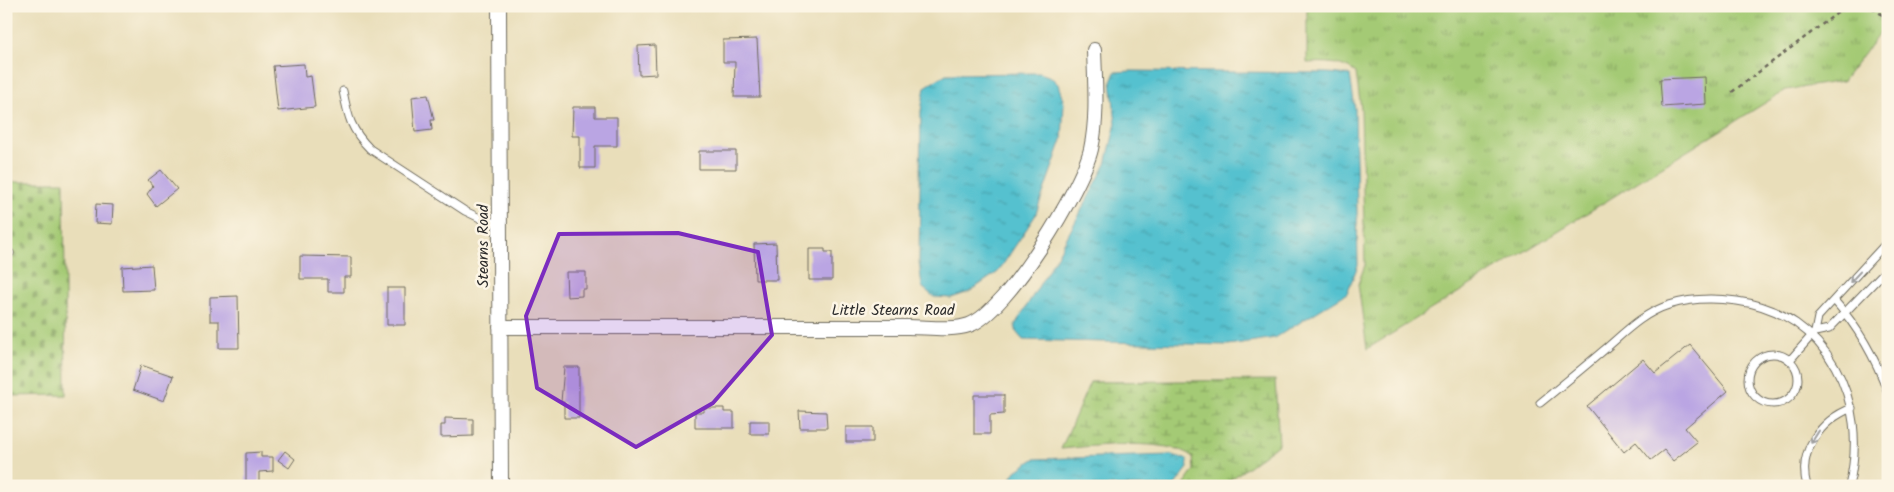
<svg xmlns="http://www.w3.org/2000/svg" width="1894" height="492" font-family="Kalam,sans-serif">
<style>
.wetland{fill:url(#wetland-marsh);stroke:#687a50}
.cemetery{fill:url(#cemetery-stones);stroke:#687a50}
.park{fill:url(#park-tufts);stroke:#687a50}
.water{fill:url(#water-ripples);stroke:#40767d}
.building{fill:#baa5e3}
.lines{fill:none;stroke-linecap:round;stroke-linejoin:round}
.lane-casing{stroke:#6e6a5d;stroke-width:9}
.street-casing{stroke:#6e6a5d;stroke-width:16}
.path{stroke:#6e6a5d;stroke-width:2.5;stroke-dasharray:4 4;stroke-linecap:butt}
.lane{stroke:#fff;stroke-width:7}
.street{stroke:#fff;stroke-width:14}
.oneway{stroke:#a0a0a0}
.marked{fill:#7b2cbf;fill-opacity:0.2;stroke:#7b2cbf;stroke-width:4;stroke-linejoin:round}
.labels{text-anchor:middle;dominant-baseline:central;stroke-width:5;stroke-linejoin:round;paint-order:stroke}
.street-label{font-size:15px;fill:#2b2b2b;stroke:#fcf5e5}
</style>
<defs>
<pattern id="wetland-marsh" width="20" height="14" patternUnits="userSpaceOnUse" patternTransform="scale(1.25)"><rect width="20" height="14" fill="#a4ca75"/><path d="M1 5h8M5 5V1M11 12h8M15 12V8" fill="none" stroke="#86a460"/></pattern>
<pattern id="cemetery-stones" width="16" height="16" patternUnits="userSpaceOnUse" patternTransform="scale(1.25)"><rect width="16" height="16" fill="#a4ca75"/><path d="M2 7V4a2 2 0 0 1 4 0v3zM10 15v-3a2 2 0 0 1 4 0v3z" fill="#86a460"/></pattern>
<pattern id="park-tufts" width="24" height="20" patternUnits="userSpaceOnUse" patternTransform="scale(1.25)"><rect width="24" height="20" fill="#a4ca75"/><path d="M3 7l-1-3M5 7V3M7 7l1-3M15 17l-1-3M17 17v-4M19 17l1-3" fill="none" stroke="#86a460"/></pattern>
<pattern id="water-ripples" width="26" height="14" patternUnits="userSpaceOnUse" patternTransform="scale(1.25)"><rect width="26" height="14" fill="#55c1cf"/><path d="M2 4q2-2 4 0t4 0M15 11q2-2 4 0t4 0" fill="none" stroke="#479da8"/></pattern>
</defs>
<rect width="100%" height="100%" fill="#fcf5e5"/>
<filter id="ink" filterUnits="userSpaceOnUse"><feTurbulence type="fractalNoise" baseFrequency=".02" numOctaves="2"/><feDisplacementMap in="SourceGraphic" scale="10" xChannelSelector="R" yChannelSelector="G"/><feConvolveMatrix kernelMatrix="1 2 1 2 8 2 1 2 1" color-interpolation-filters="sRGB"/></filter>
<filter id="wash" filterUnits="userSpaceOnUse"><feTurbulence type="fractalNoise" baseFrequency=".0096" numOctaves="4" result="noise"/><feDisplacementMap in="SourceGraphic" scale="20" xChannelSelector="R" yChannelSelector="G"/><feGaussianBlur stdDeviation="1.12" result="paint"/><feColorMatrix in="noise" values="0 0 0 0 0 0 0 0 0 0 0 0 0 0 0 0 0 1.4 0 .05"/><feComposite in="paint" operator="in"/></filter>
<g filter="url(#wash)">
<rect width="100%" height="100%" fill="#e9deba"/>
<path class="wetland" d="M1275,380l4,64 -57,42h-39l11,-16 -1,-13c-24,-20 -101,-11 -132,-8l29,-67z"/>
<path class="cemetery" d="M6,182h58l2,213 -60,1z"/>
<path class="park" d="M1307,6h581v16l-45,59 -57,9 -419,259 -9,-65 7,-19 -4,-156 -5,-36c-12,-11 -33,-11 -49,-10z"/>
<path class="water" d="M1132,71l196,2 22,2 5,34 3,156 -11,28 -72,45 -47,7 -205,-5 -6,-7 -2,-8 42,-69 49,-92 10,-41 -5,-41 4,-10z
M1040,73l11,4 7,7 6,19 -2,37 -27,76 -37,56 -29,20 -18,6 -17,-1 -12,-10 -3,-26 2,-150 4,-24 21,-13z
M1172,455l15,4 1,9 -14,18h-168l10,-15 18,-12z"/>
<g id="blocks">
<path class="building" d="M757,39l3,58h-26l1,-35h-12v-22z
M655,45l1,29 -17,1 -1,-29z
M304,64l1,13 6,-1 4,31 -37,4 -5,-45z
M1705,77l1,27 -44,3 -2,-28z
M428,95l6,25h-3l1,10 -17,2 -3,-35z
M573,107h22v10h22v29h-22v22h-15v-32h-8z
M699,151h37v18h-37z
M161,170l16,19 -21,17 -9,-12 6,-8 -5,-6z
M96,204l17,1 -1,19 -17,-1z
M776,243l1,37h-22l-1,-36z
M809,249h16v3h7v28h-23z
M300,256l51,1v20h-7v15h-16v-13h-28z
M152,265l2,25 -31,1 -1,-24z
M566,272h20v17h-4v7l-15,1z
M387,288h18v37h-18z
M238,296l1,52h-20v-27h-9v-24z
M1690,345l38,46 -43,37 12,14 -24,19 -9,-11 -13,10 -15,-18 -12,10 -37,-46 56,-47 12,14z
M141,365l32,11 -9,25 -31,-11z
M564,367h15v51h-15v-16h-3z
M974,395h30v19l-14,1v19h-16z
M704,408h20v4h10v16h-39v-16h9z
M799,411l27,1 1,16h-27z
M445,418l28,1v17l-32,1v-12h4z
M750,421h19v13h-19z
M846,427h27v15h-27z
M285,451l10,8 -6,9 -11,-8z
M261,452v5h12v14l-14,1v14h-13v-33z"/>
</g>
</g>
<g filter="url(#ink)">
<use href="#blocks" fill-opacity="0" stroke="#6e6a5d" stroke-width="1"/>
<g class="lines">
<g class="lane-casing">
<path id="lane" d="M343,91c5,26 8,39 27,58l95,62 19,9 16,4
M1888,241l-70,76 -3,15 14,-3 59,-61
M6,253h4
M1834,300c24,27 42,59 54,93
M1748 379a25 25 0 1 1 50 0a25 25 0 1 1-50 0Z
M1790,360l23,-26
M1540,403c21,-17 43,-35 64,-53 20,-17 39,-37 65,-45 22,-7 46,-7 68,-4 91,12 133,101 112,185
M1807,486c-10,-35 14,-66 45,-78"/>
</g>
<g class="street-casing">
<path id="street" d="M499,6l2,480
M500,327h408c19,0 44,4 61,-2 38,-13 113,-137 122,-176 7,-32 4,-66 3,-99"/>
</g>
<path class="path" d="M1865,6l10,3 13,11
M1732,92l108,-81 10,-5"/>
<use href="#lane" class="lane"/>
<use href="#street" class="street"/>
</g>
<defs><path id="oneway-shaft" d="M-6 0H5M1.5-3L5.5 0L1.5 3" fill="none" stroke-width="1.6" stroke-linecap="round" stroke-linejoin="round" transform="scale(1.25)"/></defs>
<g class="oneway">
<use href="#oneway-shaft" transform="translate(1855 277) rotate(133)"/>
<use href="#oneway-shaft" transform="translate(1815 437) rotate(122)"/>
</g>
</g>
<path class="marked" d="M678,233l80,19 14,83 -59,68 -77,44 -99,-59 -11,-72 33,-82z"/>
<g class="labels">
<g class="street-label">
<text transform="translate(484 246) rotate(-90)">Stearns Road</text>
<text x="893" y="311">Little Stearns Road</text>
</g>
</g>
<rect width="1894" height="492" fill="none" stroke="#fcf5e5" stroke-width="25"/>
</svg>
